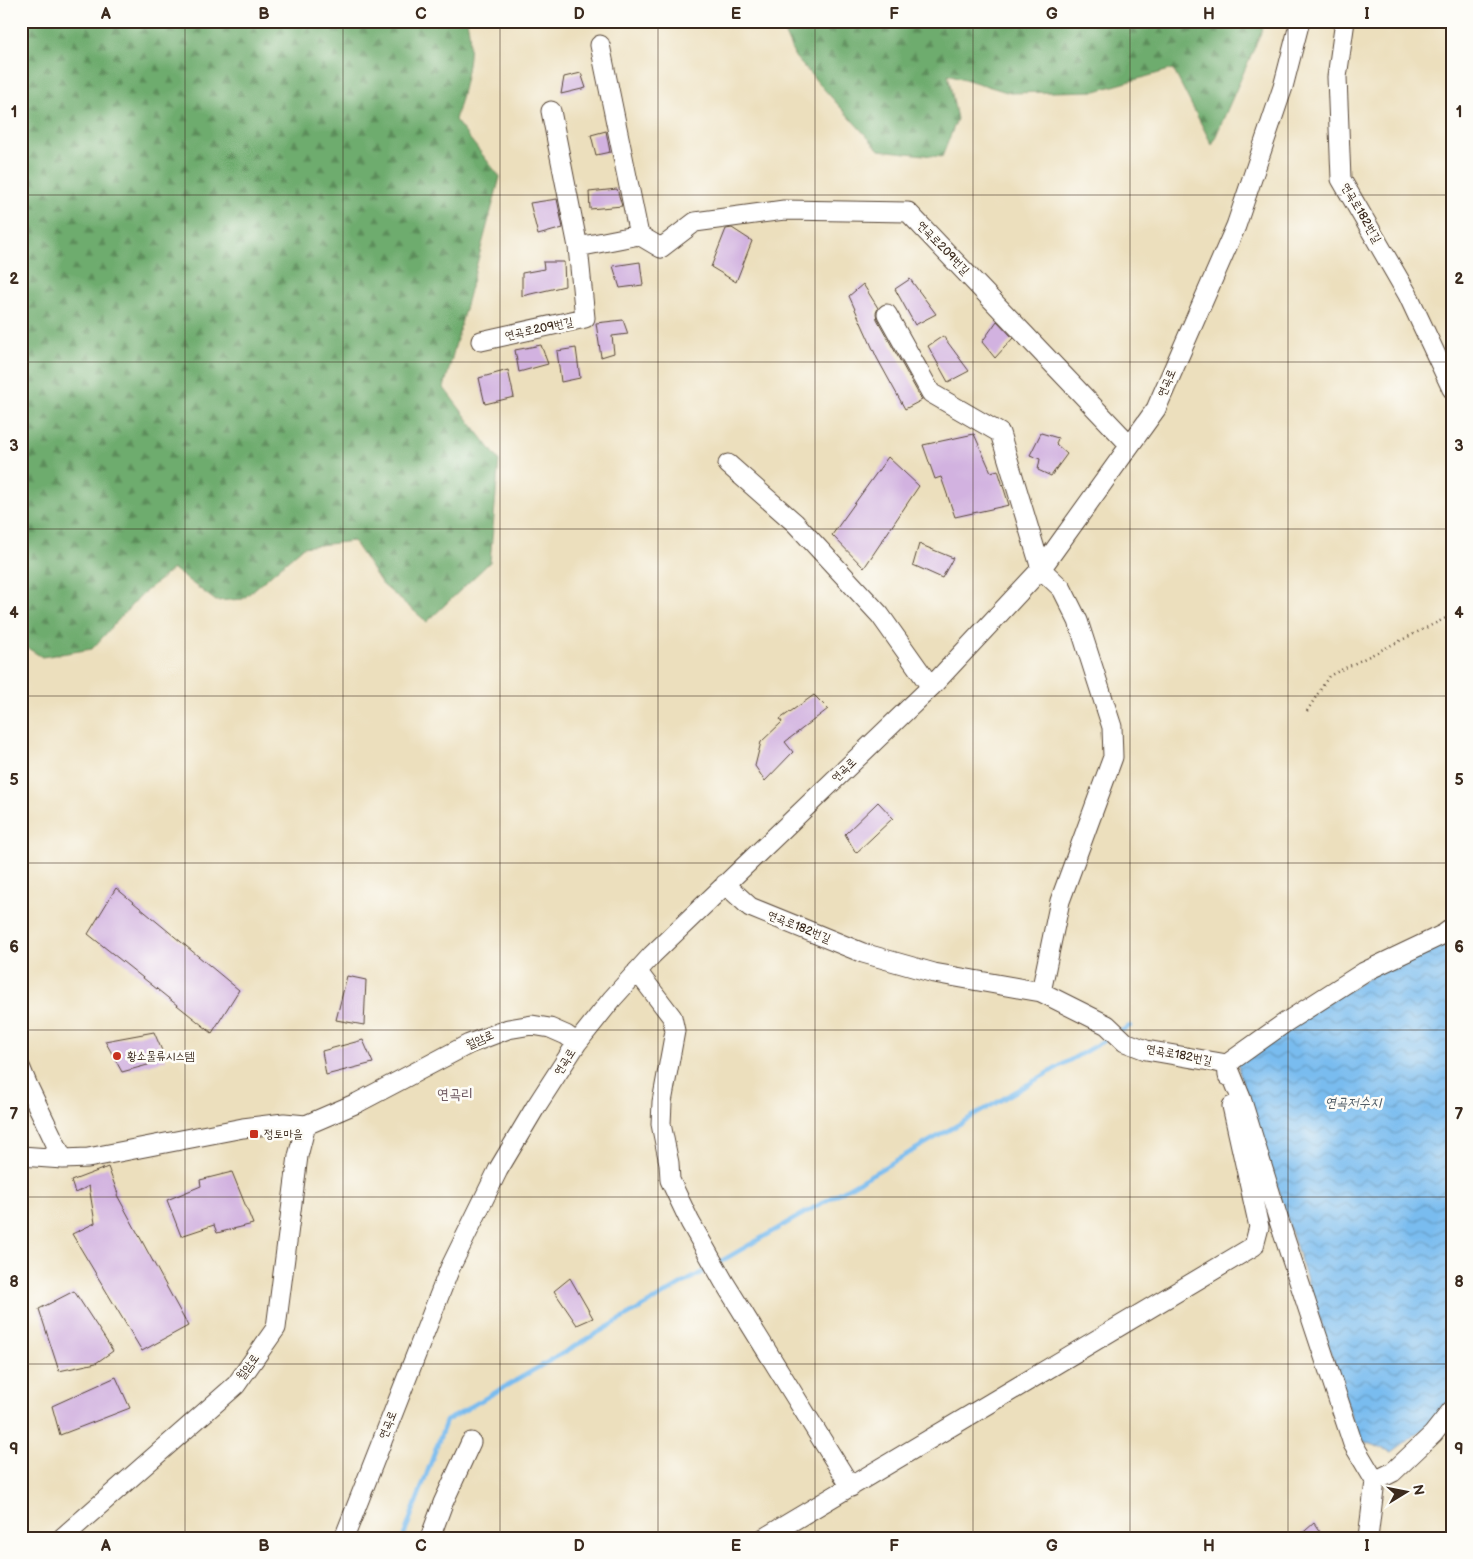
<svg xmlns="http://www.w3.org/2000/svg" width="1473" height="1559" font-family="'Balsamiq Sans','Poor Story',sans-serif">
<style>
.forest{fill:url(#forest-firs);stroke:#546b46}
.water{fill:url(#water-waves);stroke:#5a7386}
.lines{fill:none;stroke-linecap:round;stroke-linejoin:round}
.stream{stroke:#79bcef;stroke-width:4.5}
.building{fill:#d2b2e0}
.minor-casing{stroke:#564536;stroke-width:21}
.path{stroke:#564536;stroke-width:2.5;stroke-dasharray:1 4;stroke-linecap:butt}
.minor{stroke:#fff;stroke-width:19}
.grid{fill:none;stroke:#3b2a1e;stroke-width:1;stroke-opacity:0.55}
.poi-dot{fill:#c8321e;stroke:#fdfcf7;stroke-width:2}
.labels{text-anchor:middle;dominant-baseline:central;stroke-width:5;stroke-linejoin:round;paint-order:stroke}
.street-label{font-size:12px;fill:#3b2a1e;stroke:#fdfcf7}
.poi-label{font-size:12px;fill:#3b2a1e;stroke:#fdfcf7;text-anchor:start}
.water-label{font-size:14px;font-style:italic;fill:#515d67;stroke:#fdfcf7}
.quarter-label{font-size:15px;fill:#705a62;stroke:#fdfcf7}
.neatline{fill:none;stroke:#3b2a1e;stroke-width:2}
.grid-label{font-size:16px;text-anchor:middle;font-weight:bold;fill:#3b2a1e}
</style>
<defs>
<pattern id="forest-firs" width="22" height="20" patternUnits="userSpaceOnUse" patternTransform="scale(1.25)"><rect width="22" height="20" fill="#6eac6e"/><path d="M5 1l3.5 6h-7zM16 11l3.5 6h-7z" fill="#5c8c5a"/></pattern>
<pattern id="water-waves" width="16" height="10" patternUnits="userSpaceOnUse" patternTransform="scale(1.25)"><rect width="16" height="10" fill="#79bcef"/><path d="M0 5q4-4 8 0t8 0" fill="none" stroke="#6499c1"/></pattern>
</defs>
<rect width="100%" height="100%" fill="#fdfcf7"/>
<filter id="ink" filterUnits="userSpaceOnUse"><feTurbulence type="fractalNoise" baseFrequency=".02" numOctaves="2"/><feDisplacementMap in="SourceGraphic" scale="10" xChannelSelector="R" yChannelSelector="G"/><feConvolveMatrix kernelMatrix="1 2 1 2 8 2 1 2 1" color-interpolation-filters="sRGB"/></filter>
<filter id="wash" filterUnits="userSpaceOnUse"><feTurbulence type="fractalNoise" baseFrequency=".0096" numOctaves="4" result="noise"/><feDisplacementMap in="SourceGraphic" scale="20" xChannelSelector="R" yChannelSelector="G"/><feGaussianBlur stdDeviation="1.12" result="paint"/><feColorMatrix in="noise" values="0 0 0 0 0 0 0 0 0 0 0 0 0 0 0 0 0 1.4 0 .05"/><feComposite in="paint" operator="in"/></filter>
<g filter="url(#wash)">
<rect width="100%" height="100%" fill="#ecdfbd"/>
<path class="forest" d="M21,21h446c8,30 -4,70 -12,99l45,57 -56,211 55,72 -9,102 -63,60 -45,-38 -29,-43 -50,6 -60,52 -27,2 -43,-32 -33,27 -48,53 -50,8 -21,-13z
M779,21h487l-54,124 -39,-76 -77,22 -86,2 -62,-19 9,45 -15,38 -63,-7 -84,-93z"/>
<path class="water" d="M1452,928v469l-21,26 -39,29 -33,-12 -120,-369 -2,-14z"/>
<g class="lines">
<path class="stream" d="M1121,1031l9,-5
M718,1263l394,-227
M403,1538l43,-117 265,-154"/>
</g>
<g id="blocks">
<path class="building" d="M581,73l5,15 -25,6 3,-17z
M606,131l4,21 -14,3 -5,-20z
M617,189l5,17 -32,3 -1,-17z
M557,199l6,29 -25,7 -8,-32z
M732,228l20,13 -16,41 -25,-15 15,-38z
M543,262h21l1,24 -43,10v-23l22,-4z
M640,262l3,23 -23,3 -7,-22z
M910,279l26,35 -21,11 -20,-36z
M863,284l15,24 -2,5 1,6 45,81 -17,9 -28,-51 -28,-62z
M623,320l5,14 -16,2 2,17 -13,4 -5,-34z
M997,321l16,17 -18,20 -13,-16z
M943,336l26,35 -21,11 -20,-36z
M541,345l7,19 -29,8 -4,-22z
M576,348l4,30 -19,4 -4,-31z
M508,370l6,27 -29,7 -6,-26z
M1041,433l17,5 -2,6 11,10 -16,22 -13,-6 2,-11 -10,-4z
M974,434l17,38 7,-2 11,35 -54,12 -14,-40 -6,2 -12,-34z
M888,457l31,29 -55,82 -32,-33z
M919,544l34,14 -11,20 -29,-13z
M814,695l14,14 -43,33 8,10 -28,29 -10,-15 6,-24 21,-20 -2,-3z
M878,802l15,16 -37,35 -11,-19z
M116,888l123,102 -27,43 -124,-99z
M347,976l19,4 -2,45 -28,-5z
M154,1032l12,28 -44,12 -17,-31z
M363,1040l10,23 -47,12 -4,-24z
M108,1167l10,27 -1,1 71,131 -46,25 -70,-117 23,-11 -6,-37 -14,7 -4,-12z
M232,1172l21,52 -36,9 -3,-8 -33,11 -14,-36 34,-14 -1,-6z
M570,1278l23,40 -16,7 -23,-34z
M74,1291l39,60 -17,12 -37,8 -20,-62z
M116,1377l14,31 -70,27 -8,-29z
M1314,1523l10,15h-27z"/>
</g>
</g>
<g filter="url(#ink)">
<use href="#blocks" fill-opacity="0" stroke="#564536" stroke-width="1"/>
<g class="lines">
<g class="minor-casing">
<path id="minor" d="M1345,21l-8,56 4,102 67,116 44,94
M600,45l39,190
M578,247l61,-12 22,13 34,-26 89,-12 124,2 222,233
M887,314l44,79 69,40 41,136 21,20 16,32 34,106 1,30 -53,144 -19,91
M481,341l104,-23 -7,-71 -27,-136
M728,464l67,59 85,92 51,72
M725,884l25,23 113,46 71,20 107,19 66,33 18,17 21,8 81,14 14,34 38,123 74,223 22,37 -7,57
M637,971l35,46 3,14 -13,71 -1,22 8,39 1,17 20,42 34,60 127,205
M21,1069l7,17 35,73
M1228,1076l-1,-12 59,-42 78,-50 80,-38 8,-6
M21,1156l42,3 25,-1 155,-30 41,-5 22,2 51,-22 112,-59 39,-15 24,-4 18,3 16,7 11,8
M1375,1481l18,-9 40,-38 19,-24
M62,1538l174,-153 40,-57 22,-172 8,-31
M344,1538l106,-270 48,-98 37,-62 42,-65 35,-44 40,-44 279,-268 110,-118 115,-160 80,-183 47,-139 17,-66
M430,1538l13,-35 28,-61
M764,1538l490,-292 5,-19 -27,-121"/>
</g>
<path class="path" d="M1307,711l22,-35 123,-61"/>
<use href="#minor" class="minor"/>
</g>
</g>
<path class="grid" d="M185,21v1517M343,21v1517M500,21v1517M658,21v1517M815,21v1517M973,21v1517M1130,21v1517M1288,21v1517M21,195h1431M21,362h1431M21,529h1431M21,696h1431M21,863h1431M21,1030h1431M21,1197h1431M21,1364h1431"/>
<g class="poi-dot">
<circle cx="117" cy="1056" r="5"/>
<rect x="249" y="1129" width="10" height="10" rx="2.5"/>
</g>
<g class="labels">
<g class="street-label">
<text transform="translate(1361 213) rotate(60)">연곡로182번길</text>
<text transform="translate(943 248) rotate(46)">연곡로209번길</text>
<text transform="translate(539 329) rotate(-12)">연곡로209번길</text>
<text transform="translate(1167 383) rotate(-67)">연곡로</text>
<text transform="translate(844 770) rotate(-44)">연곡로</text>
<text transform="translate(799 927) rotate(22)">연곡로182번길</text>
<text transform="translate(480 1040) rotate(-23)">월암로</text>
<text transform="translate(1179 1055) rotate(11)">연곡로182번길</text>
<text transform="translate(565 1062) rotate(-57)">연곡로</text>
<text transform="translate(248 1367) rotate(-54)">월암로</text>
<text transform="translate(388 1425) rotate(-68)">연곡로</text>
</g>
<g class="poi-label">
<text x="127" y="1056">황소물류시스템</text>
<text x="264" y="1134">정토마을</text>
</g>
<g class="water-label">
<text x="1353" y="1102">연곡저수지</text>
</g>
<g class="quarter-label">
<text x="455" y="1094">연곡리</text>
</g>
</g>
<rect width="1473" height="1559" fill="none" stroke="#fdfcf7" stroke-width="55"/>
<g transform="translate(1406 1492) rotate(80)" stroke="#fdfcf7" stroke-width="4" paint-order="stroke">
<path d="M0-4L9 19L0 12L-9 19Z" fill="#3b2a1e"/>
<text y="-8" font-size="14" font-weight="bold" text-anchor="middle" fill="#3b2a1e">N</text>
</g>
<rect x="28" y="28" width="1418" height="1504" class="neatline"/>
<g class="grid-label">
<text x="106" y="19">A</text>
<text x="264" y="19">B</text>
<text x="421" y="19">C</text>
<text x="579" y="19">D</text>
<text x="736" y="19">E</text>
<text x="894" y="19">F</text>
<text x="1052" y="19">G</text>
<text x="1209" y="19">H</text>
<text x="1367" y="19">I</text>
<text x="14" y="117">1</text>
<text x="1459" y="117">1</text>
<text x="14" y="284">2</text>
<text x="1459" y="284">2</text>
<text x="14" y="451">3</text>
<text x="1459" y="451">3</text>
<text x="14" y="618">4</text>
<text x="1459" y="618">4</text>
<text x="14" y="785">5</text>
<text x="1459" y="785">5</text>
<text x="14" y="952">6</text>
<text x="1459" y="952">6</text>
<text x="14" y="1119">7</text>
<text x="1459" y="1119">7</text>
<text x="14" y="1287">8</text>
<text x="1459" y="1287">8</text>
<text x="14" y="1454">9</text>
<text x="1459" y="1454">9</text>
<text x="106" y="1551">A</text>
<text x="264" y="1551">B</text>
<text x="421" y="1551">C</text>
<text x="579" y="1551">D</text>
<text x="736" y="1551">E</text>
<text x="894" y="1551">F</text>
<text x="1052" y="1551">G</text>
<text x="1209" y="1551">H</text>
<text x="1367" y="1551">I</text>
</g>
</svg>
